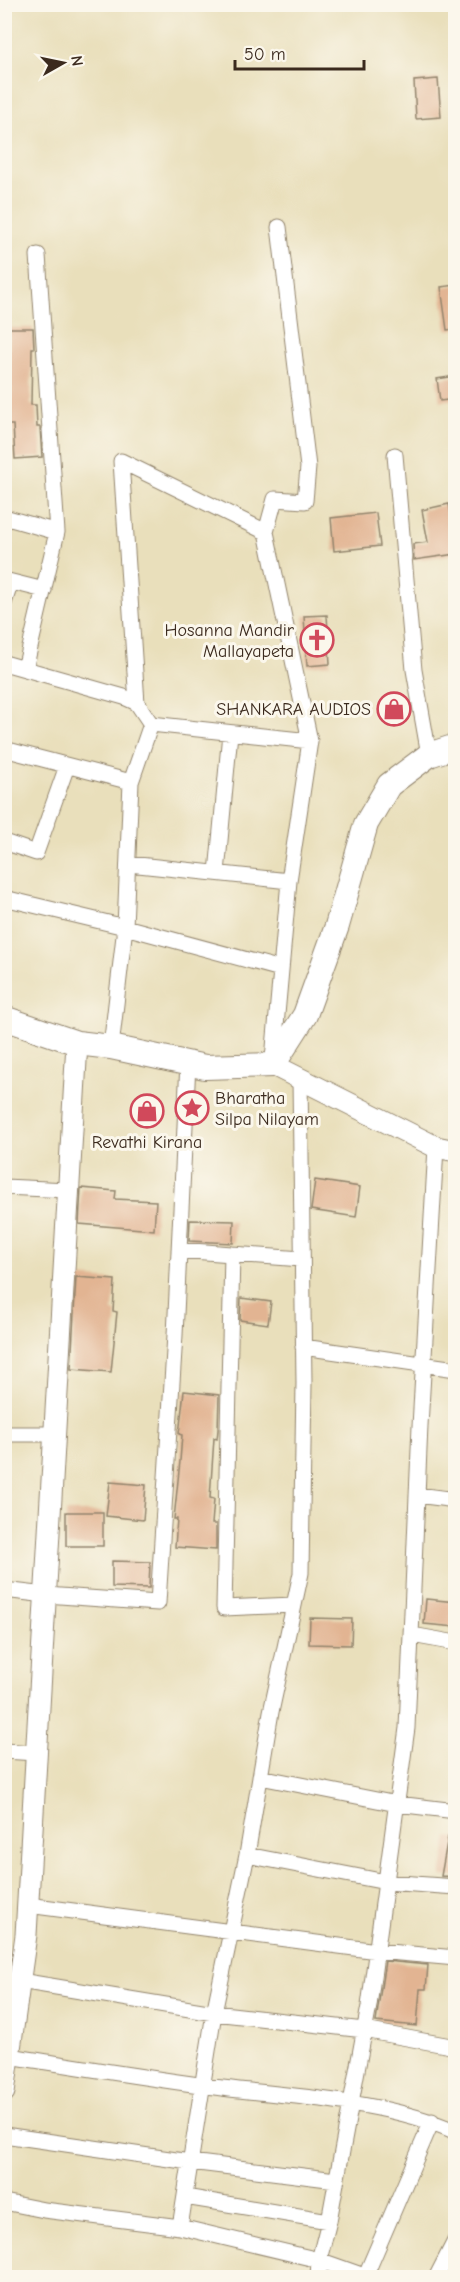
<svg xmlns="http://www.w3.org/2000/svg" width="460" height="2282" font-family="'Comic Neue',sans-serif">
<style>
.building{fill:#e2b492}
.lines{fill:none;stroke-linecap:round;stroke-linejoin:round}
.street-casing{stroke:#92846c;stroke-width:17}
.secondary-casing{stroke:#92846c;stroke-width:23}
.primary-casing{stroke:#92846c;stroke-width:26}
.street{stroke:#fff;stroke-width:15}
.secondary{stroke:#fff;stroke-width:21}
.primary{stroke:#fff;stroke-width:24}
.labels{text-anchor:middle;dominant-baseline:central;stroke-width:6;stroke-linejoin:round;paint-order:stroke}
.poi-label{font-size:18px;fill:#3b2a1e;stroke:#fbf7ec;text-anchor:end}
</style>
<rect width="100%" height="100%" fill="#fbf7ec"/>
<filter id="ink" filterUnits="userSpaceOnUse"><feTurbulence type="fractalNoise" baseFrequency=".0167" numOctaves="2"/><feDisplacementMap in="SourceGraphic" scale="12" xChannelSelector="R" yChannelSelector="G"/><feConvolveMatrix kernelMatrix="1 2 1 2 8 2 1 2 1" color-interpolation-filters="sRGB"/></filter>
<filter id="wash" filterUnits="userSpaceOnUse"><feTurbulence type="fractalNoise" baseFrequency=".008" numOctaves="4" result="noise"/><feDisplacementMap in="SourceGraphic" scale="24" xChannelSelector="R" yChannelSelector="G"/><feGaussianBlur stdDeviation="1.35" result="paint"/><feColorMatrix in="noise" values="0 0 0 0 0 0 0 0 0 0 0 0 0 0 0 0 0 1.4 0 .05"/><feComposite in="paint" operator="in"/></filter>
<g filter="url(#wash)">
<rect width="100%" height="100%" fill="#e9dfbb"/>
<g id="blocks">
<path class="building" d="M438,79l3,38 -25,2 -2,-38z
M456,285v44l-9,1 -6,-43z
M9,328h24l1,20h-2l-1,57h5l1,22h3l2,30 -27,2 -2,-34h-5l-2,-32v-24h3z
M456,376v23l-16,2 -3,-22z
M449,504l6,30 -2,1 3,19 -42,6 -1,-16 15,-2 -6,-32z
M376,513l4,33 -46,5 -3,-33z
M327,615l3,49 -23,2 -3,-50z
M315,1180l45,7 -4,30 -45,-7z
M81,1188l35,3 -1,8 41,2 -2,29 -75,-6z
M190,1220l44,1 -1,22 -44,-2z
M76,1277l39,3 -2,31 4,1 -6,60 -40,-3z
M241,1298l30,4 -3,22 -28,-4z
M184,1391l35,4 -1,35 -1,9 -3,-1 -4,60 4,1 -2,25h4v26l-41,-3 2,-28h-3l6,-58 2,-26 -3,-1z
M110,1482l36,3 -3,35 -37,-4z
M66,1512h37v34h-37z
M112,1561l38,1 -1,26 -37,-1z
M426,1599l30,3v25l-32,-3z
M310,1618l42,1 -1,26 -42,-1z
M448,1837l8,1v39l-15,-1z
M385,1961l43,4 -2,24h-6l-3,37 -41,-4z"/>
</g>
</g>
<g filter="url(#ink)">
<use href="#blocks" fill-opacity="0" stroke="#92846c" stroke-width="1.5"/>
<g class="lines">
<g class="street-casing">
<path id="street" d="M395,455l19,215 15,85
M4,517l53,15
M266,532l9,-33 30,2 3,-34 -29,-240
M4,580l40,10
M4,603l7,-21
M4,663l120,34 13,6 14,21
M25,669l32,-137 -19,-277
M137,703l-16,-242 145,71 44,209
M4,749l127,33
M4,842l32,11 31,-87
M129,864l160,17
M217,873l13,-140
M4,898l121,29 156,42
M111,1047l14,-120 6,-145 20,-58 159,17 -21,140 -16,178
M4,1187l64,3
M179,1250l53,4
M303,1347l153,22
M4,1434h50
M417,1495l39,5
M4,1590l42,5 112,8 17,-268 13,-272
M294,1605l-70,3 8,-354 70,5
M412,1635l44,8
M4,1751l32,2
M260,1777l137,27 59,7
M247,1855l139,27 70,5
M28,1905l349,46 79,7
M20,1981l194,32 150,17 92,17
M9,2056c71,11 142,23 213,32 74,9 166,13 234,44
M4,2135l186,27 146,18
M185,2197l144,24
M4,2202l40,8 136,17 139,33 51,18
M180,2227l34,-214 33,-158 24,-143 30,-139 3,-190 -4,-304
M365,2277l67,-156
M318,2278l1,-18 10,-39 40,-215 38,-278 13,-302 16,-279
M436,2278l20,-39"/>
</g>
<g class="secondary-casing">
<path id="secondary" d="M273,1065l163,82 20,4
M4,2092l22,-157 51,-892"/>
</g>
<g class="primary-casing">
<path id="primary" d="M4,1018l73,25 34,4 94,20 68,-2 32,-50 32,-89 29,-102 23,-39 40,-30 27,-9"/>
</g>
<use href="#street" class="street"/>
<use href="#secondary" class="secondary"/>
<use href="#primary" class="primary"/>
</g>
</g>
<defs>
<g id="church-ring" transform="scale(1.725)"><circle r="9.5" fill="#fbf7ec" stroke="#d1495b" stroke-width="1.5"/><path d="M-1.2-6h2.4v3.5h3.3v2.4h-3.3V6h-2.4V-.1h-3.3v-2.4h3.3Z" fill="#d1495b"/></g>
<g id="shop-ring" transform="scale(1.725)"><circle r="9.5" fill="#fbf7ec" stroke="#d1495b" stroke-width="1.5"/><path d="M-5-2.5h2.3a2.7 3.5 0 0 1 5.4 0H5L5.5 6h-11ZM-1.5-2.5h3a1.5 2.3 0 0 0-3 0Z" fill="#d1495b"/></g>
<g id="sight-ring" transform="scale(1.725)"><circle r="9.5" fill="#fbf7ec" stroke="#d1495b" stroke-width="1.5"/><path d="M0-6L1.8-2.2L6-1.7L2.9 1.2L3.7 5.4L0 3.3L-3.7 5.4L-2.9 1.2L-6-1.7L-1.8-2.2Z" fill="#d1495b"/></g>
</defs>
<g fill-rule="evenodd">
<use href="#church-ring" x="317" y="640"/>
<use href="#shop-ring" x="394" y="709"/>
<use href="#sight-ring" x="192" y="1108"/>
<use href="#shop-ring" x="147" y="1111"/>
</g>
<g class="labels">
<g class="poi-label">
<text x="294" y="630">Hosanna Mandir<tspan x="294" dy="21">Mallayapeta</tspan></text>
<text x="371" y="709">SHANKARA AUDIOS</text>
<text x="215" y="1098" text-anchor="start">Bharatha<tspan x="215" dy="21">Silpa Nilayam</tspan></text>
<text x="147" y="1142" text-anchor="middle">Revathi Kirana</text>
</g>
</g>
<rect width="460" height="2282" fill="none" stroke="#fbf7ec" stroke-width="24"/>
<g transform="translate(63 63) rotate(81)" stroke="#fbf7ec" stroke-width="4.5" paint-order="stroke">
<path d="M0-4.5L10 22L0 15L-10 22Z" fill="#3b2a1e"/>
<text y="-9" font-size="16" font-weight="bold" text-anchor="middle" fill="#3b2a1e">N</text>
</g>
<path d="M235 60v9h129v-9" fill="none" stroke="#3b2a1e" stroke-width="3"/>
<text x="244" y="60" font-size="18" fill="#3b2a1e" stroke="#fbf7ec" stroke-width="4.5" paint-order="stroke">50 m</text>
</svg>
